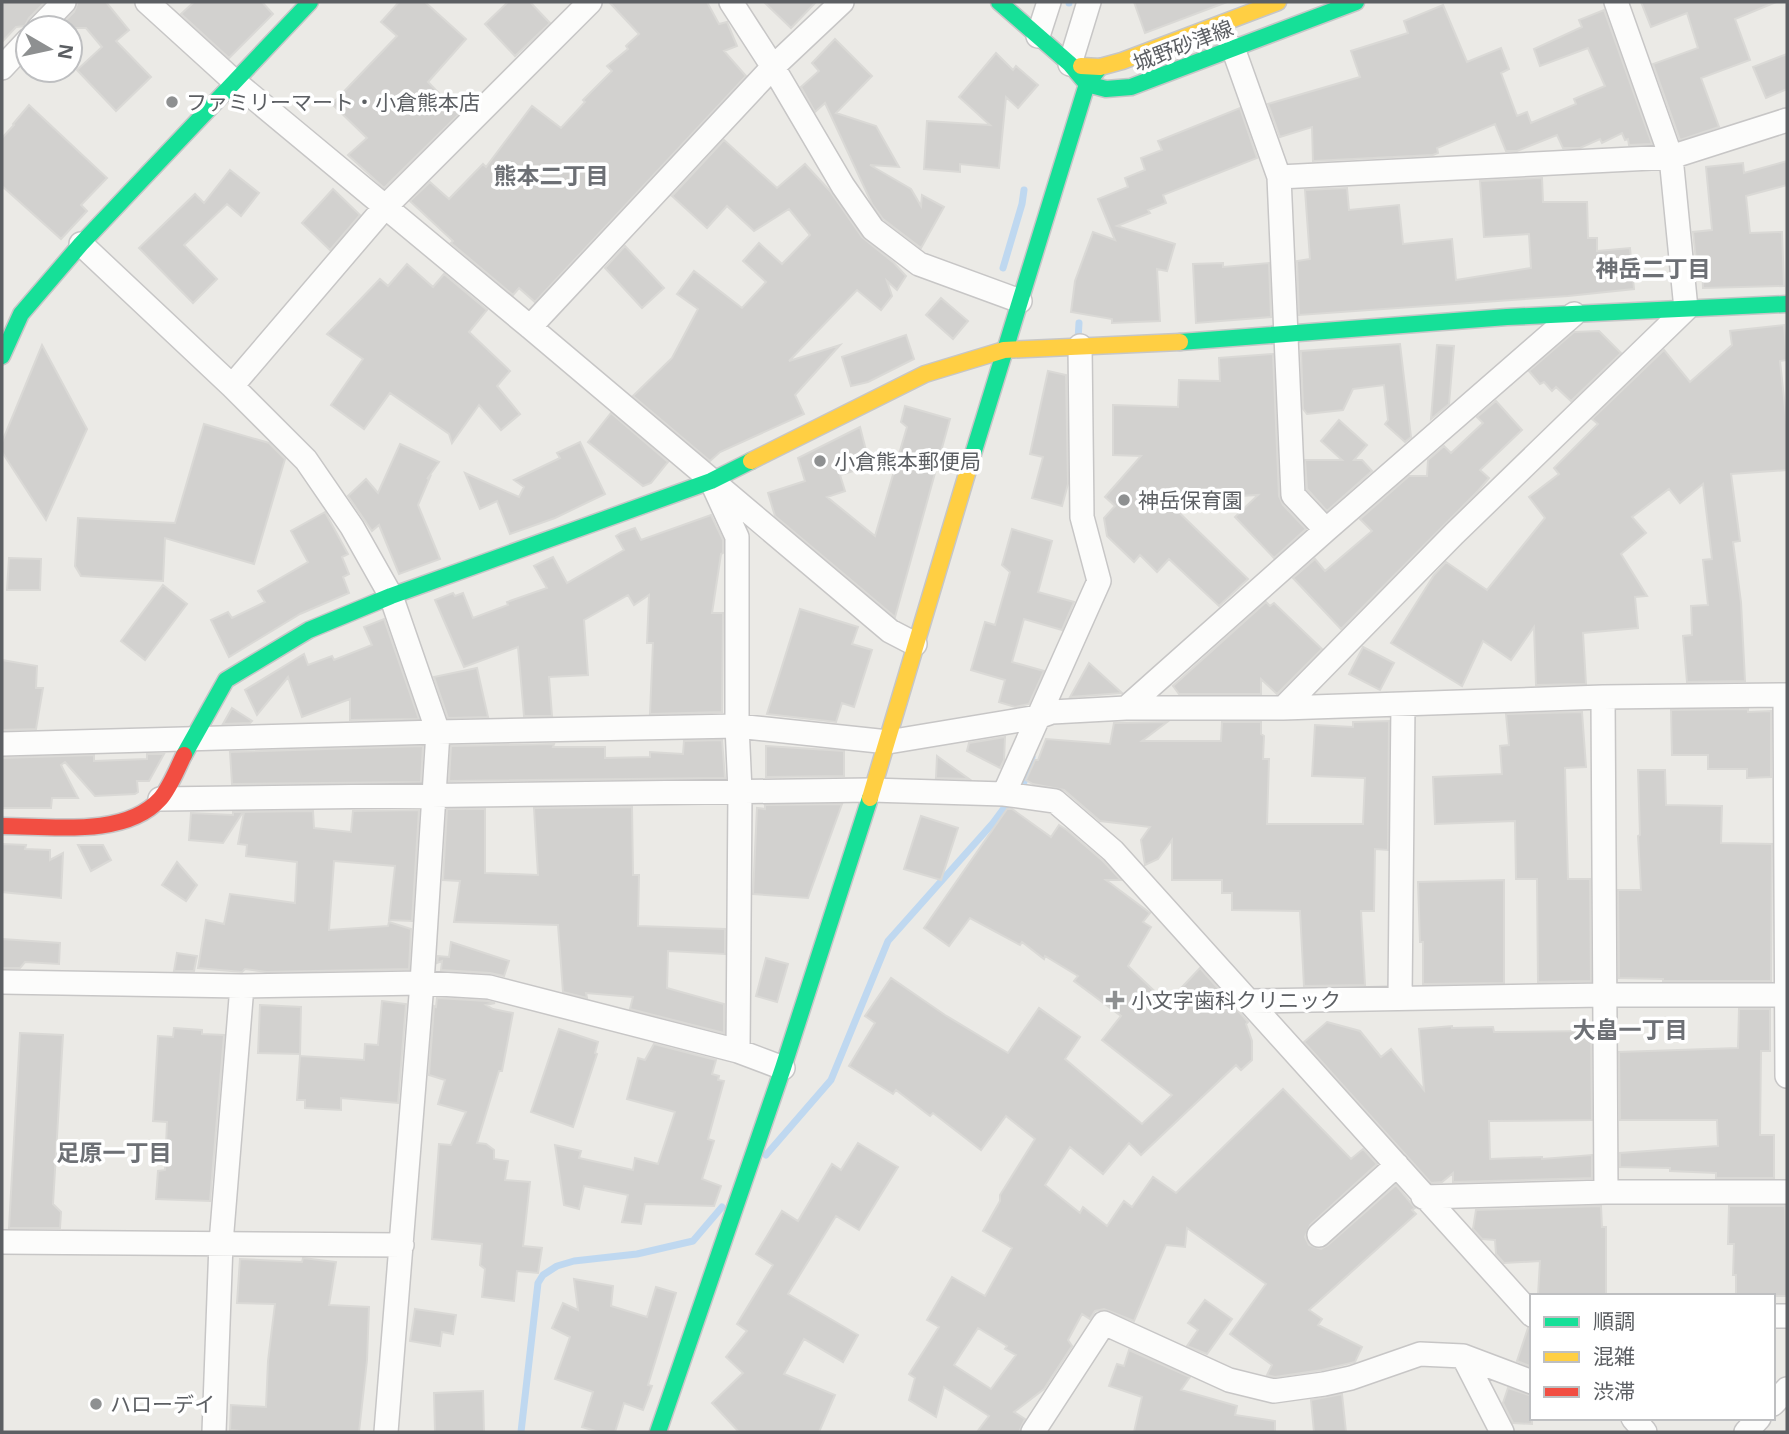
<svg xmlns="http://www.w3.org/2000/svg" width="1789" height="1434" font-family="'Open Sans','Noto Sans JP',sans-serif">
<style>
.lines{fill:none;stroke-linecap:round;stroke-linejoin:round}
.stream{stroke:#bfd8f0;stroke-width:7}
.building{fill:#d2d1cf;stroke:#dad9d6;stroke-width:2;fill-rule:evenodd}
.street-casing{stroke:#c7c6c6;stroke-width:26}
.fast-casing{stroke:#c6c6c7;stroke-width:19}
.slow-casing{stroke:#c6c6c7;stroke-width:19}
.jam-casing{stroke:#c6c6c7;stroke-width:19}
.street{stroke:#fcfcfb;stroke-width:23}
.fast{stroke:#16e098;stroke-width:16}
.slow{stroke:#ffcf43;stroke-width:16}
.jam{stroke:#f24e42;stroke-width:16}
.poi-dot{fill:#8e9091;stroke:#fff;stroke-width:2.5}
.labels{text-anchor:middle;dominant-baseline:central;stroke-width:7;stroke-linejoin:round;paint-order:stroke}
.street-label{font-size:21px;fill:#5c5f63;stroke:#fff}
.poi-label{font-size:21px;fill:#5c5f63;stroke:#fff;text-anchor:start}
.neighbourhood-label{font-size:23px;font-weight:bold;fill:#6d7075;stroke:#fff}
</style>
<rect width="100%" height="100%" fill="#ebeae6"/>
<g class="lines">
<path class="stream" d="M1069,3v-1
M1003,268l19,-64 2,-14
M1078,340l1,-17
M1017,791l7,-9 8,-25
M766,1155l65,-75 57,-139 105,-118 17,-23
M521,1432l17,-149 5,-8 14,-9 17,-5 63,-7 56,-13 29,-34"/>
</g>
<path class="building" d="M2,2h43l-16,16 -4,8 -9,1 -14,15z
M78,2h28l23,28 -13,11 35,36 -35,34 -39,-41 25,-23 -16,-19h-28l16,-16z
M194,2h68l11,12 -44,44 -48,-44z
M399,2h26l41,37 -38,43 31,32 -75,74 -36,-33 19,-17 -35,-34 65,-68 -16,-14z
M508,2h22l20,21 -35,33 -30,-32z
M609,2h98l12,22 8,-2 10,24 -13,5 22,25 -211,226 -16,-14 -6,7 -62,-52 2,-2 -43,-40 20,-19 19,17 34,-35 3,3 46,-61 29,22 24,-26 -2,-2 29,-29 -5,-5 21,-17 -2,-3 13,-12z
M764,2h52l-25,26z
M1134,2h93l-82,31z
M1641,2h135l-41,17 15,41 -49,18 18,49 -39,13 -27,-76 45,-16 -11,-35 -36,14z
M1443,5l24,57 34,-14 8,21 -8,4 16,43 10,-4 4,11 45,-19 -2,-5 31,-13 -17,-38 -48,18 -6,-17 48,-22 -3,-7 25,-10 48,134 -23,1 -1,-6 -3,1 -3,-7 -20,10 -2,-4 -20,9h-17l-6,-13 -40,16h-11l-11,-27 -58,24 1,5 -5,2 -120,6 -1,-34 -32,10 -12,-33 92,-27 -9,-26 57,-18 -4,-12z
M835,39l37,37 -36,37 40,13 23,41 -29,-2 41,24 10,17 1,-11 22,12 -23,41 -38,-29 -11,-15 -47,-101 -10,9 -14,-25 18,-16 -7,-8z
M996,53l17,17 3,-4 22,19 -20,23 -12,-11 -7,71 -39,-4v8l-36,-3 3,-48 63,4 -31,-28z
M1787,54v35l-21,9 -13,-31z
M29,105l78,73 -26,27 6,6 -26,28 -59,-53v-48l12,-13 -1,-1z
M1240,108l17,50 -94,37 3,8 -18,7 2,3 -33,13 58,18 -8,27 -10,-2 3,52 -48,2v-4l-41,-7 4,-31 18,-49 22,8 -17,-41 30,-12 -3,-9 20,-8 -4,-12 21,-8 -4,-9z
M724,140l53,48 28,-24 25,27 32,46 32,26 12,13 -9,14 -10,-9 5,15 -11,14 -24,-20 -68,71 51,-16 -45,50 9,19 -84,38 -10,9 -77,-65 39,-38 26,-49 -21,-15 17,-23 48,37 24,-26 -23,-21 16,-18 23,21 28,-29 -21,-26 -35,22 -27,-25 -20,22 -35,-32z
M1787,161v24l-41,11 4,37 32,-1 2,54 -81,2 -1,-28 -6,1 -3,-29 19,-2 -6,-63 37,-4 1,10z
M230,170l29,23 -18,23 -14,-12 -43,41 33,34 -24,24 -54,-55 56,-54 9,9z
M1542,178l1,24h44l1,36h9v13l33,-3 4,41 -66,7 -269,19 -2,-54 13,-2 -5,-69 42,-2 2,22 50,-5 4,39 49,-5 4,41 75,-12 -2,-34 -45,3 -4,-56z
M333,189l27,26 -30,35 -28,-27z
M625,246l39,42 -22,20 -37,-40z
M1223,263v4l46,-4 2,54 -75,6 -3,-59z
M407,264l26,23 11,-13 43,36 -18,22 41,39 -13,15 23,28 -19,16 -22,-25 -27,38 -3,-9 -59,-41 -26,36 -33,-24 32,-46 -36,-25 53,-55 8,7z
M941,298l27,23 -15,18 -27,-24z
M1784,325l3,35 -7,1 7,65v44l-56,4 9,67 -7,1 8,60 4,79 -58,1 -4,-46 9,-1 -1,-29 17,-1 -5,-45 9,-1 -9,-75 -23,19 -11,-14 -37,28 14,16 -25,21 26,42 -12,1 3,31 -55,5 3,51 -50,1 -2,-58 -23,33 -28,-19 -21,45 -71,-43 43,-68 12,-13 41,28 58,-72 -16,-21 30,-23 -5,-6 44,-44 -6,-5 72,-69 26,32 42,-37 -2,-14z
M1599,331l22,22 -50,48 -15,-14 -4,4 -8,-9 -4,2 -11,-13 45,-39z
M906,335l8,24 -46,23 -17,4 -9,-29z
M1400,344l11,93 -6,5 -20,-18 3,-4 -4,-35 -31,4 -10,21 -36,4 -4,-5 -2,-58z
M42,345l45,84 -41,91 -44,-68v-10z
M1437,345l17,1 -5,58 -18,15z
M1273,354l6,142 4,9 23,24 -32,29 -39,-41 23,-22 -92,5 82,79 -29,27 -50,-47 -12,13 -17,-17 -6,7 -27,-26 -3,-18 11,-12 -10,-9 36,-41 -28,-1v-50l65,2 1,-27 41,1 -1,-23z
M1048,371l18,4 2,109 -6,22 -30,-8 11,-41 -13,-3z
M1496,401l26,29 -42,40 9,8 -11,13 -137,138 -48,-51 22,-19 10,12 47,-40 -12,-12 49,-43h18l1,-16 16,-14 7,7 32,-30 -6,-6z
M905,406l45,13 -55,198 -120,-101 -7,-23 37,-12 -7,-23 62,-31 10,39 -30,9 5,16 -18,6 48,39 32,-109 -6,-5z
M611,413l57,49 -17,21 -8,3 -55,-44z
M1339,420l28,25 -13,15h8l10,11 -45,40 -20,-22 -2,-29h37l-21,-19z
M204,424l65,19 16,16 -31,105 -89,-26 -2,43 -82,-5 -6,-10 3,-48 97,5z
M580,442l25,52 -50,24 -45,16 -13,-33 -17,8 -15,-36 54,24 5,-10 -10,-7 46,-22 -3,-5z
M400,444l39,18 -12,17 3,-2 -12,28 22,54 -41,15 -20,-49 -7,6 -24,-35 18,-17 12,14z
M325,512l23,42 -6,3 7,17 -6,3 6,16 -49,21 -71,43 -18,-37 17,-8 4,6 33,-16 -7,-11 50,-29 -17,-31z
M711,515l12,25v13l-2,1 -9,59h11l-1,99 -72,2 3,-71h-6l2,-48 -15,10 -6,-10 -44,25 4,55 -39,2 3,39h-28l-6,-69 -54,20 -29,-67 18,-7 2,3 8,-3 10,25 35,-13 -1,-3 40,-14 -13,-22 10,-5 9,-4 14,26 57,-33 -8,-14 5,-3 14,-5 6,12z
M1012,529l40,12 -14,51 36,10 -12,28 -38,-11 -12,43 32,9 -15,33 -14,3 -16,-5 6,-22 -34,-10 14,-48 10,3 15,-53 -8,-7z
M9,558l32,1 -1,31h-33z
M163,585l24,19 -42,56 -24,-19z
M1266,602l4,4 4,-3 48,46 -45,45 -16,-15v15h-82l-6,-8z
M800,609l58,18 -6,17 20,6 -18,57 -12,-4 -6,19 -69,-8z
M384,619l35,100 -69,1v-21l-48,18 -14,-40 -31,38 -12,-25 59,-36 4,11 24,-9 2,4 38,-15 -8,-18z
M1363,647l31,16 -14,27 -31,-16z
M2,660l35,6 -1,22h7l-7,41 -34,1z
M1089,663l33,30 -52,4z
M477,668l11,49 -40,1 -14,-41z
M232,708l20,13 -2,2 -27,1z
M1748,709v3l23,-1v66l-24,1v-9h-39v-14h-36l-1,-45z
M1582,712l4,55 -21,1 3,111h22l1,102 -53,1 -1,-103h-21l-1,-58 -80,3 -2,-47 69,-3 -2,-28 9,-1 -3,-31z
M1389,721l-1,129 -13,-1 -1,62h-13l4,74 -61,1 -4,-75 -68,-1v-17h-10v-13h-50v-40l-14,19 -13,6 -4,-25 9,-13 -50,-6 -36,-31 -31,-6 -7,-4 9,-20h3l8,-21 64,5 4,-21 53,-1 -25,19h79l1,-19h39v12l3,2 -1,23h6l-2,65h96l2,-46 -53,-2 3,-51 38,2v-5z
M1005,737l-1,23 -4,8 -33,-17 2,-8z
M722,740l3,38 -276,3 2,-35 103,-2 -1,3h52v11l45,-1v-5l33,2 1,-13z
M423,746l-2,36 -189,2 -2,-32z
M766,746l78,5v25l-78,1z
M147,754h17l-15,27h-12l1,11 -3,2 -40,2 -30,-34 -4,3 17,33h-26l-1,10h-49v-50l92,-3v6l53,-2z
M937,756l32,23 -33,-1z
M1638,770h27l1,35 56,1 -1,37 51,1 -1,137h-108v-2l-44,-1 -1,-88h23l-3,-54 2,-1z
M842,804l-34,94 -55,-4 4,-86 8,1v-4z
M632,807l1,68h6l-1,51 87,3v25l-57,-3 -1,37 57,16v29l-94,-24 3,-12 -47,-4 1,5 -24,-6 -5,-67 -104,-3 6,-41 -17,-1 4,-71h38v64l53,2 -4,-67z
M1007,809h5l39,28 8,-12 8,5 36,31 18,19h-15l44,33 -7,9 8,5 -23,39 39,37 33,-35 48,54 -2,2 6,17v19l-11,10 -5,-5 -95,90 -12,-12 -26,31 -33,-27 -25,38 35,28 3,-6 24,19 17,-25 8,6 21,-30 23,16 107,-104 68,70 12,-10 14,15 -67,61 -5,12 4,8 12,4 7,-4 68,-60 19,23 -3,2 4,4 -107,96 13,9 -4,6 44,22 -7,15 -33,8 -47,7 -8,-2 5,-10 -42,-31 36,-50 -79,-56 -2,19 -19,-2 -32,76 -30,-12 -9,2 -5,8 -8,-5 -14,26 4,6 -28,43 -30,23 11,7 -6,13h-42l12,-16 -45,-29 -8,30 -27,-17 6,-22 -6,-4 30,-47 -12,-7 25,-43 33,19 27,-48 -29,-17 17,-30v-6l35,-56 -29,-23 -25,34 -48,-37 -3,3 -34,-26 -3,4 -44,-28 26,-43 -10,-7 26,-38 54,37 63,38 31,-45 41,29 -15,22 77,65 30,-29 -70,-55 19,-24 -47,-35 4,-5 -33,-20 -1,3 -22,-17 -2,3 -50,-27 -21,28 -25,-18zM978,1328l29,18 -2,3 11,6 -25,34 -37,-24z
M419,810l-7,111 -23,-1 6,-54 -61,-5 -5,69 59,-4 1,-4 22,7 -2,40 -143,3 -21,-3 -3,3 -44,-4 8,-48 18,4 6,-30 65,9 2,-41 -51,-6 1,-11 -9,-1 6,-32 69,-1 1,17 37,4 2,-21z
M233,812h10l-20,31 -34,-3 2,-27 42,2z
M921,816l37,12 -17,52 -37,-11z
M2,844l24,1 -1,4 25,1v10l13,-7 -2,45 -59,-6z
M78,845h25l8,15 -20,11z
M177,862l20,23 -11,16 -24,-16z
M1504,880v103l-81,1v-42h-3l-2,-60z
M2,939l58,4 -1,21 -34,-2 -5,6h-18z
M451,942l58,19 -5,15 -14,-3 -49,-3 1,-9 -5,2 1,-7 11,1z
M177,953l20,3 -3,15h-20z
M766,958l22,6 -11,38 -21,-6z
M437,998l50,3 8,2 -9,2 7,4 20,4 -11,58h-3l-22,72 9,1 8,6v9l14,2 -3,19 25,2 -7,64 19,2 -4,25 -21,-2 -3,30 -32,-4 3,-28 -5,-4 2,-21 -50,-5 7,-95 12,1 15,-33 -28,-8 7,-24 -16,-5 5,-69 2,1z
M382,1001l24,3 -8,99 -57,-5v12l-36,-2v-8h-8l3,-44 64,4 1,-16 13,1z
M260,1005l41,2 -1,47 -42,-1z
M1739,1009h31v42h-9l-1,84h14v43h-58v-5l-46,-2v-3l-50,-1v-14l98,-7 -1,-26h-97l-1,-68 119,-4z
M1327,1022l33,9 21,26 10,-8 33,41 -5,-61 33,-3v2l41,-1 1,5 97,-1 1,89 -103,1 1,38 52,-2v2l50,-4v23l-139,4v-9l-11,9 -11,1 -127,-141z
M174,1028l28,2v4l22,1 -14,166 -54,-2 2,-28 7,-1 2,-48 -14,-1 5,-85 15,1z
M559,1029l39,13 -3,11 2,1 -24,73 -42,-15z
M20,1033l43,2 -10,169 8,8 -1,16h-51z
M654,1044l62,16 -4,14 7,2 -1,4 6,1 -16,58 6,2 -12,38 19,7 -7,20 -69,-2 -4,20 -19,-2 6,-27 -44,-9 -5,23 -15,-4 -9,-60 26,6 -2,7 54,12 2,-12 23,6 17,-52 -48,-13 11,-41 7,2z
M858,1143l40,24 -39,63 -23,-14 -48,78 70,41 -15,27 -39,-23 -20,35 51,21 -16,37h-80l-27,-29 31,-30 -17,-16 21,-26 -10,-7 36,-59 -17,-11 26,-43 16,10 34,-57 9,6z
M1601,1206l1,21h4v69l-68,-1 2,-34 -36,2 -8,-9 -1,-14 -13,-1 -9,-10 3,-19z
M1729,1206h56l2,90h-51v-21h-3l1,-31h-6z
M303,1258l33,4 -7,43 40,2 -2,53 -8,72h-107l-22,-2 1,-25 35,2 2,-46 7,-57 -38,-1 3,-44 62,3z
M574,1279l39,7 -2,20 36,11 9,-30 20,6 -28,92 4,1 -9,24 -19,-7 -9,29h-16l-17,-5 11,-35 -38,-13 15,-42 -18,-9 11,-25 15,7z
M1205,1300l27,19 -25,35 -20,-8 11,-16 -10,-7z
M415,1309l41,6 -3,19 -11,-2 -2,14 -30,-5z
M1528,1328l4,1v38l-15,-6z
M1129,1350l61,27 -9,13 56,16 -2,9 40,6v11h-141l8,-35 -33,-11 8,-22 7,2z
M1508,1388l24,8v28l-19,-1 -10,-20z
M483,1391l1,41h-49l-1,-39z
M1342,1394l4,38h-32l-3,-32z"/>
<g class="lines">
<g class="street-casing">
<path id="street" d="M147,2l88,80 295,245 360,304 25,13
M731,2l42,65 70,119 30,43 46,35 101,37
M39,28l25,-26
M1038,36l11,-34
M1233,48l46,129 14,318 33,35
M1070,64l19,-62
M2,68l26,-28
M1279,177l392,-20 116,-37
M81,244l151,142 74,74 46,67 39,69 47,136 -16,251 -36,449
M530,327l243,-260 69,-65
M232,386l153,-179 205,-205
M714,487l23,50v189l3,65 -2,260
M1785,695l2,381
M1603,697l3,495
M1126,708l200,-178 248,-216
M1283,708l171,-174 232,-225 -15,-152 -55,-155
M2,744l436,-12 299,-6 151,16 150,-25 14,-5 74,-4h157l320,-11 184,-2
M1004,794l95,-213 -17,-64 -2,-171
M160,799l711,-9 133,4 51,7 58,50 419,464
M2,982l240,4 180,-3 67,4 249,64 45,17
M1400,998l3,-294
M1250,1001l355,-6h182
M1423,1197l183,-5h181
M1319,1235l78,-70
M2,1242l400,3
M1773,1316h14
M1463,1356l39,76
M1773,1404l14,-15
M1633,1418l12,14
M214,1432l7,-189 21,-257
M1033,1432l71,-109 125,57 45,11 50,-7 27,-6 69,-24 43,2 69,26
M1746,1432l13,-14"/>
</g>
<g class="fast-casing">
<path id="fast" d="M999,2l71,62 17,20 19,5 25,-2 225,-85
M1180,342l327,-25 280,-13
M2,356l19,-42 60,-70 229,-242
M969,467l118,-383 13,-17
M184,755l42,-75 83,-50 82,-34 320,-115 40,-20
M658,1432l125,-364 87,-270"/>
</g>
<g class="slow-casing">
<path id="slow" d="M1081,66l19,1 22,-6 156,-59
M751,461l174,-87 79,-24 176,-8
M870,798l99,-331"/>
</g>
<g class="jam-casing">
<path id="jam" d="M2,826c47,0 123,12 158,-27 10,-11 17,-30 24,-44"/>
</g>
<use href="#street" class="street"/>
<use href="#fast" class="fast"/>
<use href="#slow" class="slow"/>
<use href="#jam" class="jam"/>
</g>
<g class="poi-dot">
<circle cx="172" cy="102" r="7"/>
<circle cx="820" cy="461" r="7"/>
<circle cx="1124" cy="500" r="7"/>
<path d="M1111.5 989.5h7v7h7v7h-7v7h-7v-7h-7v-7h7z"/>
<circle cx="96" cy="1404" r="7"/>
</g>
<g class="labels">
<g class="street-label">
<text transform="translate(1183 45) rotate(-21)">城野砂津線</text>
</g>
<g class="poi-label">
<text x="186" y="102">ファミリーマート・小倉熊本店</text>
<text x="834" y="461">小倉熊本郵便局</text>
<text x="1138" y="500">神岳保育園</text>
<text x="1131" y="1000">小文字歯科クリニック</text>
<text x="110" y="1404">ハローデイ</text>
</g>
<g class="neighbourhood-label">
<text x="551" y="175">熊本二丁目</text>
<text x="1653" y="268">神岳二丁目</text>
<text x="1630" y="1029">大畠一丁目</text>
<text x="114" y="1152">足原一丁目</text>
</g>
</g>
<rect width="1789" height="1434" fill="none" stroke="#5c5f63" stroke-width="7"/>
<rect x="1530" y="1294" width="245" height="126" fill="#ffffff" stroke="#bebfc1" stroke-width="2"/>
<rect x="1544" y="1317" width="35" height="10" fill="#16e098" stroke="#bebfc1" stroke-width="2"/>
<text x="1593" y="1329" font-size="21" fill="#5c5f63">順調</text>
<rect x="1544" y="1352" width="35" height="10" fill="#ffcf43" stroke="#bebfc1" stroke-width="2"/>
<text x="1593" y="1364" font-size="21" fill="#5c5f63">混雑</text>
<rect x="1544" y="1387" width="35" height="10" fill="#f24e42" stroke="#bebfc1" stroke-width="2"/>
<text x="1593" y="1399" font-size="21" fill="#5c5f63">渋滞</text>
<g transform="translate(49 49) rotate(99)"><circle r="33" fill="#ffffff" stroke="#bebfc1" stroke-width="2"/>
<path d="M0-5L12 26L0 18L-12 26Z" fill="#8e9091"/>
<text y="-10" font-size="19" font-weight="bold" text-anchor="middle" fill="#5c5f63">N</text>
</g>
</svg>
